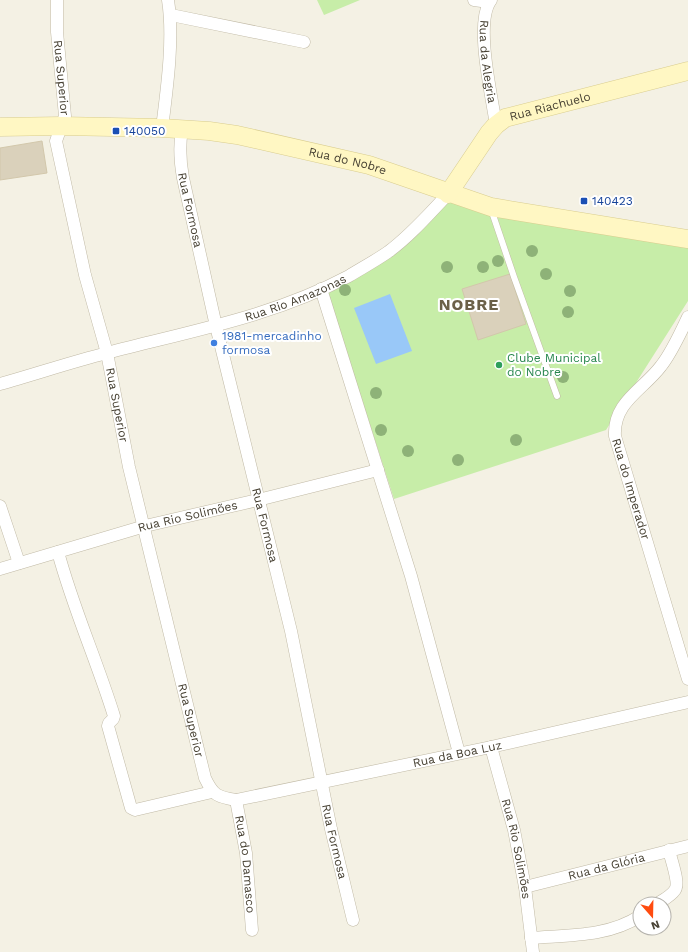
<svg xmlns="http://www.w3.org/2000/svg" width="688" height="952" font-family="'Work Sans',sans-serif">
<style>
.green{fill:#c7eda8}
.water{fill:#99c8f8}
.building{fill:#dad1bb;stroke:#d2c7ab}
.lines{fill:none;stroke-linecap:round;stroke-linejoin:round}
.lane-casing{stroke:#c1baa6;stroke-width:7}
.street-casing{stroke:#c1baa6;stroke-width:13}
.secondary-casing{stroke:#d9cd8f;stroke-width:19}
.lane{stroke:#fff;stroke-width:6}
.street{stroke:#fff;stroke-width:12}
.secondary{stroke:#fff7c3;stroke-width:18}
.tree{fill:#8eb278}
.transit-dot{fill:#1a4fb4;stroke:#fff;stroke-width:1.5}
.shop-dot{fill:#3f7fe0;stroke:#fff;stroke-width:1.5}
.leisure-dot{fill:#2e9e5b;stroke:#fff;stroke-width:1.5}
.labels{text-anchor:middle;dominant-baseline:central;stroke-width:4;stroke-linejoin:round;paint-order:stroke}
.street-label{font-size:12px;fill:#474133;stroke:#fff}
.transit-label{font-size:12px;fill:#164399;stroke:#fff;text-anchor:start}
.shop-label{font-size:12px;fill:#366cbe;stroke:#fff;text-anchor:start}
.leisure-label{font-size:12px;fill:#27864d;stroke:#fff;text-anchor:start}
.district-label{font-size:16px;font-weight:bold;letter-spacing:1px;fill:#6b6149;stroke:#fff}
</style>
<rect width="100%" height="100%" fill="#f4f1e4"/>
<path class="green" d="M317,0h43l-36,15z
M448,199l240,44v58l-82,129 -212,69 -67,-207z"/>
<path class="water" d="M390,294l22,57 -36,13 -22,-56z"/>
<path class="building" d="M42,141l5,32 -47,7v-32z
M510,274l16,50 -48,16 -16,-51z"/>
<g class="lines">
<g class="lane-casing">
<path id="lane" d="M491,209l23,68 43,119"/>
</g>
<g class="street-casing">
<g id="street">
<path id="s1" d="M57,0v32l8,84 -9,25 29,134 22,78 22,114 76,311c8,17 12,19 31,22l255,-53 197,-45"/>
<path d="M474,0l15,2"/>
<path id="s2" d="M491,0c-17,22 1,97 5,125"/>
<path d="M171,15l133,27"/>
<path d="M162,128c5,-40 12,-89 6,-128"/>
<path id="s3" d="M182,130c-3,16 -2,31 1,48l33,148 75,305 40,198 22,91"/>
<path d="M321,289l90,287 48,177"/>
<path id="s4" d="M688,317c-8,17 -16,35 -27,49 -18,24 -48,36 -46,70l73,243"/>
<path id="s5" d="M0,384c36,-10 71,-22 107,-31 83,-22 165,-36 242,-77 13,-8 26,-15 39,-24 22,-16 41,-38 60,-58"/>
<path d="M0,506l19,57"/>
<path d="M58,552c15,56 39,109 56,164l-1,3 -4,4 -1,3 23,82 4,2 77,-18"/>
<path id="s6" d="M0,569l145,-43 113,-26 120,-30"/>
<path id="s7" d="M491,747l23,83 11,57 8,65"/>
<path id="s8" d="M236,800l10,53 6,77"/>
<path id="s9" d="M525,887l163,-41"/>
<path d="M657,904c6,-4 14,-8 18,-14 5,-7 -4,-30 -6,-40"/>
<path d="M531,938c37,-3 77,-1 109,-22"/>
</g>
</g>
<g class="secondary-casing">
<g id="secondary">
<path id="s10" d="M0,127l61,-1 101,2 47,3 28,4 132,30 122,42 197,32"/>
<path id="s11" d="M448,194l41,-61 7,-8 9,-7 183,-47"/>
</g>
</g>
<use href="#lane" class="lane"/>
<use href="#street" class="street"/>
<use href="#secondary" class="secondary"/>
</g>
<g class="tree">
<circle cx="532" cy="251" r="6"/>
<circle cx="498" cy="261" r="6"/>
<circle cx="447" cy="267" r="6"/>
<circle cx="483" cy="267" r="6"/>
<circle cx="546" cy="274" r="6"/>
<circle cx="345" cy="290" r="6"/>
<circle cx="570" cy="291" r="6"/>
<circle cx="568" cy="312" r="6"/>
<circle cx="563" cy="377" r="6"/>
<circle cx="376" cy="393" r="6"/>
<circle cx="381" cy="430" r="6"/>
<circle cx="516" cy="440" r="6"/>
<circle cx="408" cy="451" r="6"/>
<circle cx="458" cy="460" r="6"/>
</g>
<g class="transit-dot">
<rect x="112" y="127" width="8" height="8" rx="2"/>
<rect x="580" y="197" width="8" height="8" rx="2"/>
</g>
<circle class="shop-dot" cx="214" cy="343" r="4"/>
<circle class="leisure-dot" cx="499" cy="365" r="4"/>
<g class="labels">
<g class="street-label">
<text stroke="none"><textPath href="#s2" startOffset="63">Rua da Alegria</textPath></text>
<text stroke="none"><textPath href="#s1" startOffset="78">Rua Superior</textPath></text>
<text stroke="none"><textPath href="#s11" startOffset="142">Rua Riachuelo</textPath></text>
<text stroke="none"><textPath href="#s10" startOffset="351">Rua do Nobre</textPath></text>
<text stroke="none"><textPath href="#s3" startOffset="81">Rua Formosa</textPath></text>
<text stroke="none"><textPath href="#s5" startOffset="308">Rua Rio Amazonas</textPath></text>
<text stroke="none"><textPath href="#s1" startOffset="414">Rua Superior</textPath></text>
<text stroke="none"><textPath href="#s4" startOffset="198">Rua do Imperador</textPath></text>
<text stroke="none"><textPath href="#s6" startOffset="195">Rua Rio Solimões</textPath></text>
<text stroke="none"><textPath href="#s3" startOffset="405">Rua Formosa</textPath></text>
<text stroke="none"><textPath href="#s1" startOffset="738">Rua Superior</textPath></text>
<text stroke="none"><textPath href="#s1" startOffset="1064">Rua da Boa Luz</textPath></text>
<text stroke="none"><textPath href="#s3" startOffset="729">Rua Formosa</textPath></text>
<text stroke="none"><textPath href="#s7" startOffset="105">Rua Rio Solimões</textPath></text>
<text stroke="none"><textPath href="#s8" startOffset="65">Rua do Damasco</textPath></text>
<text stroke="none"><textPath href="#s9" startOffset="84">Rua da Glória</textPath></text>
</g>
<g class="transit-label">
<text x="124" y="131">140050</text>
<text x="592" y="201">140423</text>
</g>
<g class="shop-label">
<text x="222" y="336">1981-mercadinho<tspan x="222" dy="14">formosa</tspan></text>
</g>
<g class="leisure-label">
<text x="507" y="358">Clube Municipal<tspan x="507" dy="14">do Nobre</tspan></text>
</g>
<g class="district-label">
<text x="469" y="304">NOBRE</text>
</g>
</g>
<g transform="translate(652 916) rotate(160)"><circle r="19" fill="#ffffff" stroke="#b5b3ad"/>
<path d="M0-3L7 15L0 10L-7 15Z" fill="#ff4c10"/>
<text y="-6" font-size="11" font-weight="bold" text-anchor="middle" fill="#474133">N</text>
</g>
</svg>
